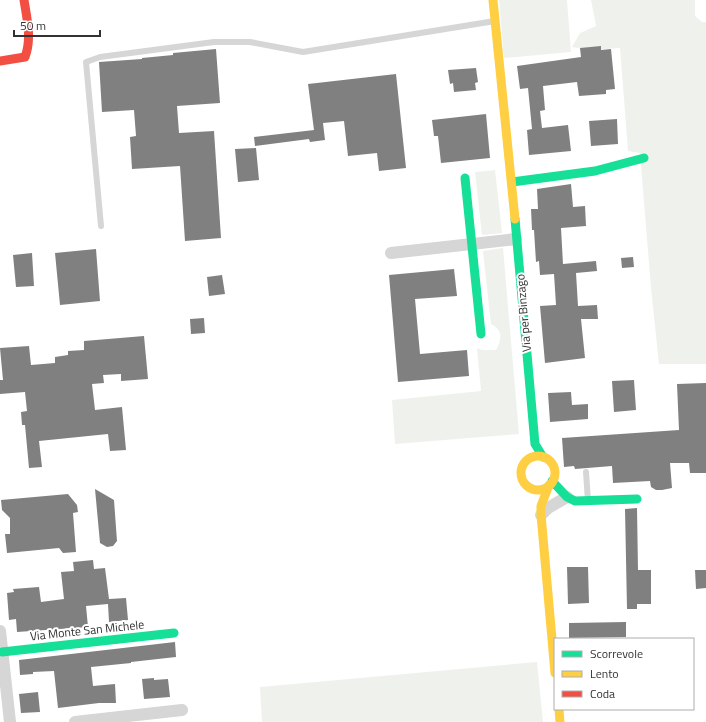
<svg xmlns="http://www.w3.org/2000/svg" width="706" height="722" font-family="'Titillium Web',sans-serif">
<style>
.green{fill:#eff2ec}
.building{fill:#808080}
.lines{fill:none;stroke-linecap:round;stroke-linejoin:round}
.lane{stroke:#d6d6d6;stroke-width:6}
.street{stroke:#d6d6d6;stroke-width:12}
.fast{stroke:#16e098;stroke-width:9}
.slow{stroke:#ffcf43;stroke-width:9}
.jam{stroke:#f24e42;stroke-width:9}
.labels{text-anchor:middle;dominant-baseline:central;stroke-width:4;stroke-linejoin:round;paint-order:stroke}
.street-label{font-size:12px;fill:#323232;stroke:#fff}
</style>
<rect width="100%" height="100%" fill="#fff"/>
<path class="green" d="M499,0h68l4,52 -67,6z
M591,0h104v16l7,6h4v342h-47l-8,-76 -11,-135 -12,-2 -8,-103 -30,2 -18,-3 8,-14 16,-7z
M495,170l7,63 -20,2 -7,-63z
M503,248l16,186 -124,10 -3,-44 89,-9 -4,-43 5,2h14c6,-11 7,-20 -5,-26l-8,-73z
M537,662l6,60h-281l-2,-35z"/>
<path class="building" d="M601,46v4l10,-1 4,40 -9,1v4l-27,2 -2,-14 -34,4 2,24 -5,1 2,17 26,-3 3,26 -42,4 -2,-25 5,-1 -4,-41 -8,1 -3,-23 64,-9 -1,-9z
M216,49l4,54 -43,3 2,27 35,-2 7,107 -36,3 -5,-75 -48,3 -2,-32 6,-1 -2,-26 -32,2 -3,-50 43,-3v-1l31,-3v-2z
M476,68l2,14 -3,1 1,7 -22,2 -1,-9 -3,1 -2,-14z
M396,74l10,94 -27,3 -2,-18 -29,3 -4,-35 -21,2 2,17 -15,2 -1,-3 -54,7 -1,-9 60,-7 -6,-46z
M486,114l4,44 -49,5 -3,-27h-4l-2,-16z
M617,119l1,25 -27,2 -2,-25z
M256,148l3,32 -21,2 -3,-33z
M571,184l2,23 12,-1 1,20 -25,2 2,36 33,-3 1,10 -21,2 2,33 19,-1 1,14h-17l4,39 -40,5 -5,-57 16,-1 -2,-31 -14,1 -1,-14 -3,1 -2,-32h-2l-1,-21h7l-1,-20z
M96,249l4,52 -40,4 -5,-52z
M32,253l2,33 -18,1 -3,-32z
M633,257l1,10 -12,1 -1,-10z
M454,269l3,27 -42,3 5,55 47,-4 2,26 -71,6 -9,-107z
M222,275l3,19 -16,2 -2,-19z
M204,318l1,15 -14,1 -1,-15z
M144,336l4,43 -27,2v-7l-18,1 1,8 -12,1 3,26 27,-3 4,43 -16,1 -2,-17 -69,7 3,26 -13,1 -4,-43h-3l-1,-13 6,-1 -2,-19 -25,2v-14h3l-3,-32 29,-2 2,19 24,-2v-6l13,-2v-4l16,-1v-9z
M634,380l2,30 -22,2 -2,-31z
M706,383v90h-16l-1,-10h-19l2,25 -10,2h-6l-5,-3 -1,-6 -37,2 -1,-17 -37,3 -1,-3 -10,1 -2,-29 117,-8 -2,-46z
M571,392l1,13 16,-1v15l-38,3 -2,-29z
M95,489l19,11 3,41 -4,5 -6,1 -7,-4z
M68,494l9,11 1,7 -5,1 3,39 -13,1 -4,-5 -52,5 -2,-19h5v-16l-8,-8 -1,-10z
M637,508l1,62h13v34h-14v5h-10l-2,-100z
M93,560l1,9 11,-1 4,31 17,-1 2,22 -19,2 -1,-18 -22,2 2,21 -71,5 -1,-13 -7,1 -2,-27 7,-1 -1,-3 26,-2 2,15 23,-3 -3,-27 13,-1 -1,-9z
M567,567h21l1,36 -21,1z
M695,570h11v18l-10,1z
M626,622v15l-57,1v-15z
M175,642l1,15 -45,5v1l-40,4 2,19 22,-2 1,19h-17l-41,5 -4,-37 -21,1v2l-13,1 -1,-15z
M154,678v2l14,-1 2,18 -26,2 -2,-20z
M38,692l2,20 -19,1 -2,-19z"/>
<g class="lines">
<path class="lane" d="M101,226l-15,-164 14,-5 114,-15h36l53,10 192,-31
M586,472l2,29"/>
<path class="street" d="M391,253l125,-14
M541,515l7,-7 19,-11
M0,631l10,91
M75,722l107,-12"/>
<path class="fast" d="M465,178l16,156
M512,182l83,-11 49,-13
M515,219l20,225 8,13
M552,481l15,16 8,4 62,-2
M2,652l172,-19"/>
<path class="slow" d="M493,0l22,219
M521 473a17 17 0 1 1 34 0a17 17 0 1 1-34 0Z
M549,485l-8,21v9l14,158
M559,709l1,13"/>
<path class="jam" d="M0,61l25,-4c7,-18 2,-38 -1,-57"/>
</g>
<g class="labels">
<g class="street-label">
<text transform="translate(523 313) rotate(-95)">Via per Binzago</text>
<text transform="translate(87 630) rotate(-6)">Via Monte San Michele</text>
</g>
</g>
<rect x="554" y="638" width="140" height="72" fill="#ffffff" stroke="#adadad"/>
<rect x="562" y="651" width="20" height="6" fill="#16e098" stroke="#adadad"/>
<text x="590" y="658" font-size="12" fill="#323232">Scorrevole</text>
<rect x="562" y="671" width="20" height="6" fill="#ffcf43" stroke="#adadad"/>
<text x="590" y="678" font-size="12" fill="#323232">Lento</text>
<rect x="562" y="691" width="20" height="6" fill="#f24e42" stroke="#adadad"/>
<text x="590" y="698" font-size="12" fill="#323232">Coda</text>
<path d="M14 30v6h86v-6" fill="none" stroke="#323232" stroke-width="2"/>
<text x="20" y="30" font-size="12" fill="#323232" stroke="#ffffff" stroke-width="3" paint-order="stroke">50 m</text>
</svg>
